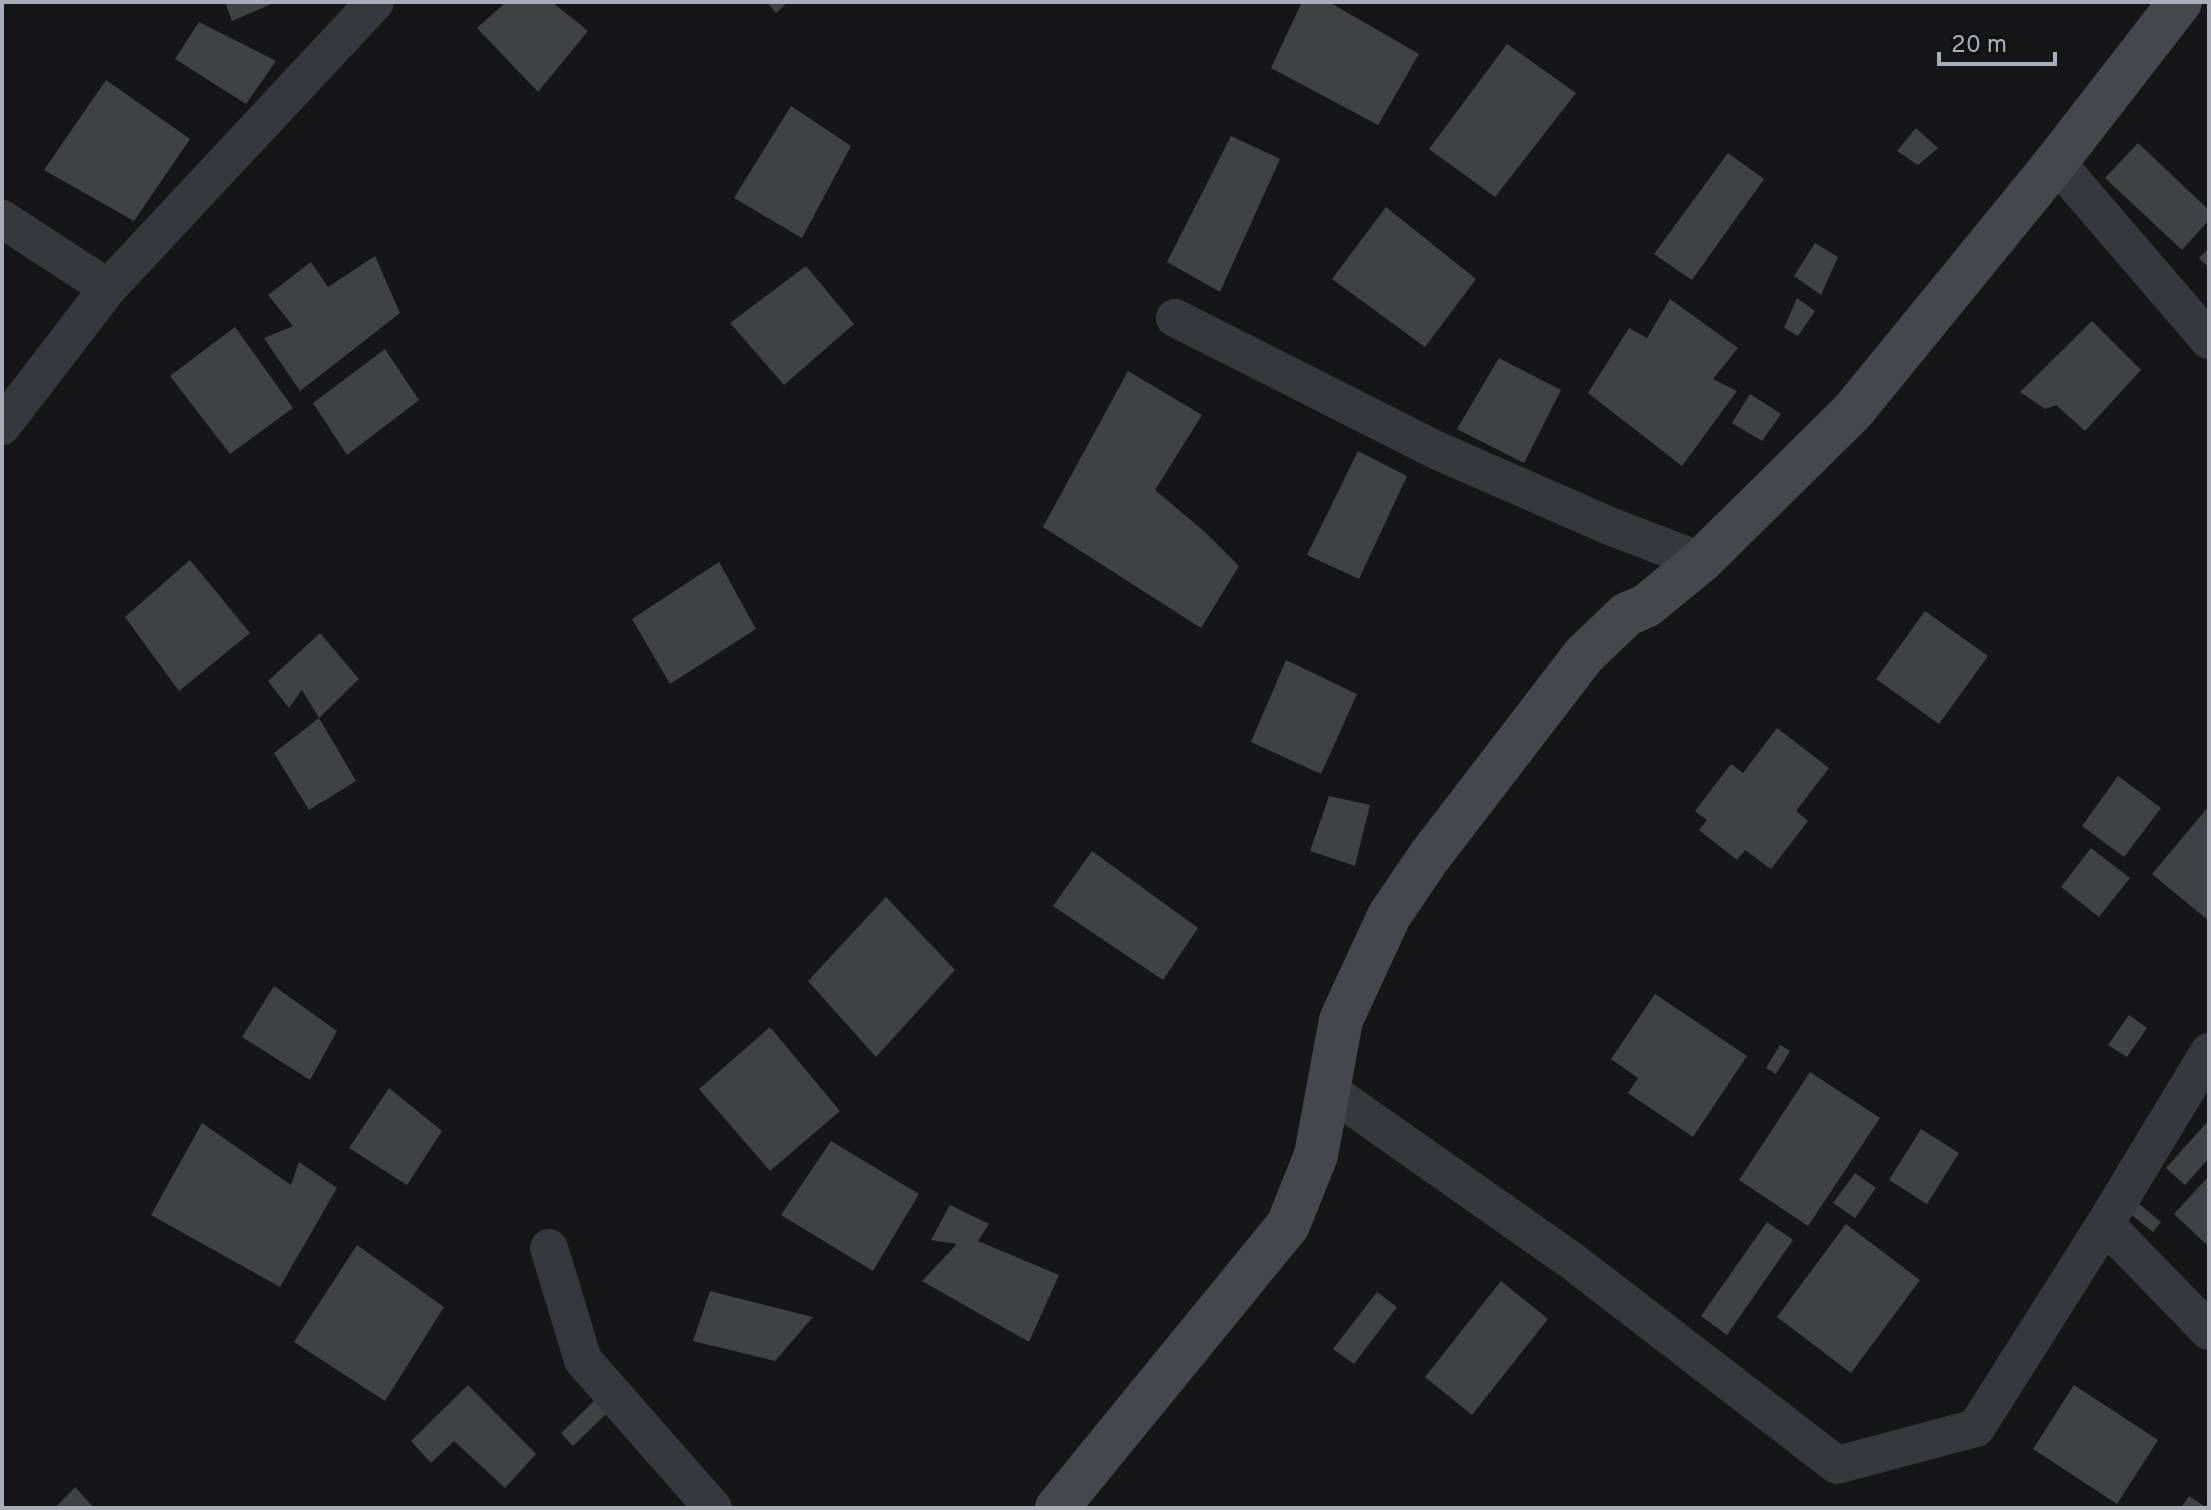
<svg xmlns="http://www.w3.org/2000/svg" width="2211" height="1510" font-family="Overpass,sans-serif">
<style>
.building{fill:#404145}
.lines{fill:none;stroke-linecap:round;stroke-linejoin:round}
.street{stroke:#37383d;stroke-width:38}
.secondary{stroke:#45474d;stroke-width:44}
</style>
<rect width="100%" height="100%" fill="#161618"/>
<path class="building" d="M225,2h51l-44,19z
M506,2h46l36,29 -50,61 -61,-64z
M767,2h21l-12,11z
M1302,2h27l90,52 -41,71 -107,-57z
M199,22l77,39 -30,43 -71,-45z
M1507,44l69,49 -81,104 -66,-48z
M106,80l84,59 -56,82 -90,-51z
M791,106l60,40 -49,92 -68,-40z
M1916,128l22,20 -20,17 -21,-14z
M1231,136l49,23 -60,133 -53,-30z
M2138,143l71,67v10l-27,30 -77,-72z
M1728,153l36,26 -72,101 -38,-26z
M1386,207l90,72 -51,68 -93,-68z
M1815,243l23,14 -17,38 -27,-19z
M2209,248v20l-10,-10z
M375,256l25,57 -100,78 -36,-53 29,-12 -25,-31 43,-33 17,25z
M806,266l48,58 -70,61 -54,-62z
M1797,298l18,13 -17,25 -14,-8z
M1670,299l68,49 -25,31 24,12 -55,75 -94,-73 41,-65 18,10z
M2092,321l49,49 -56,61 -29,-26 -11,4 -25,-17z
M235,327l58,81 -63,46 -60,-78z
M385,349l34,51 -72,55 -34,-52z
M1499,358l62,32 -37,73 -67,-34z
M1128,371l74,44 -47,75 51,43 33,33 -38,62 -158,-101z
M1750,394l31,20 -19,27 -30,-18z
M1358,451l49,25 -48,103 -52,-24z
M190,560l60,73 -71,58 -54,-74z
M719,562l37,67 -86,55 -38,-65z
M1925,611l63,45 -49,68 -63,-45z
M320,633l39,46 -40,39 -17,-28 -13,18 -21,-27z
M1286,660l71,34 -36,80 -70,-32z
M319,718l37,63 -47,29 -35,-57z
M1777,728l52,40 -33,43 12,10 -37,48 -26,-19 -8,10 -38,-30 8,-10 -12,-9 36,-47 12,9z
M2118,776l43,32 -37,49 -42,-31z
M1329,796l41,9 -15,61 -45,-15z
M2209,806v115l-57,-47z
M2091,848l39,30 -31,39 -38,-30z
M1092,851l106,77 -35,52 -110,-74z
M886,897l69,73 -79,87 -68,-76z
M274,986l63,45 -27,49 -68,-43z
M1655,994l92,62 -54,81 -65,-44 10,-15 -27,-19z
M2129,1015l18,13 -20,29 -19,-12z
M770,1027l70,84 -70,60 -71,-82z
M1780,1045l10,6 -14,23 -10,-6z
M1810,1072l70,46 -72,108 -69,-46z
M389,1088l53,43 -35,54 -58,-37z
M2209,1120v38l-24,27 -19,-17z
M202,1123l89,62 8,-23 38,26 -57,99 -129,-72z
M1921,1129l38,24 -32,51 -38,-24z
M831,1141l88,53 -46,77 -92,-56z
M1855,1173l21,15 -21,30 -22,-15z
M2209,1176v71l-35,-33z
M2138,1203l23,19 -8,10 -24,-19z
M950,1205l39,19 -11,17 81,34 -30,67 -107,-61 35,-37 -26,-4z
M1767,1222l26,18 -66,95 -26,-19z
M1846,1224l74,56 -69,93 -74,-56z
M357,1245l87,62 -59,94 -91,-59z
M1501,1281l47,38 -76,96 -47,-38z
M710,1291l103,26 -38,44 -82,-20z
M1377,1292l20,15 -43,57 -21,-15z
M468,1385l68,69 -31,34 -51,-47 -23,22 -20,-22z
M2074,1385l84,55 -41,64 -84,-55z
M595,1400l12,13 -34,33 -12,-13z
M75,1487l19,21h-39z
M2189,1496l18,12h-26z"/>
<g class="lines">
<path class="street" d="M2056,162l153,178
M2,219l106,69 267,-286
M1175,318l261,132 171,75 94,36
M2,426l106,-138
M1330,1091l242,170 265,204 139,-37 129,-204 104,-172
M2105,1224l104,107
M549,1248l34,112 130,148"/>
<path class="secondary" d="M1057,1508l231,-283 28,-70 25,-135 48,-104 40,-59 155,-202 43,-41 19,-8 55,-45 152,-150 203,-249 124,-160"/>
</g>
<rect width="2211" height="1510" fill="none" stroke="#a8adb8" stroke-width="8"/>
<path d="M1939 52v12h116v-12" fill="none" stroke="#a8adb8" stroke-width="4"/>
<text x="1951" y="52" font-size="24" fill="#a8adb8" stroke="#111113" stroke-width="6" paint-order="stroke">20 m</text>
</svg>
